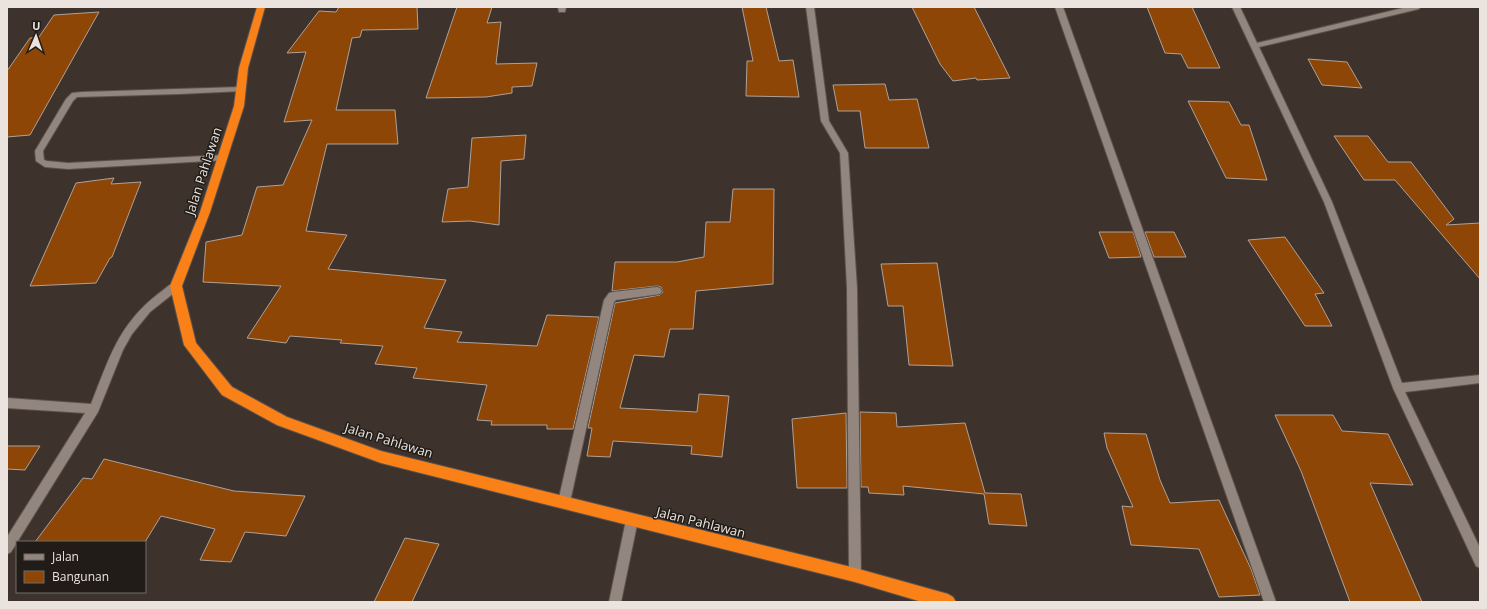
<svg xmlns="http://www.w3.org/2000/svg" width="1487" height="609" font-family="'Open Sans',sans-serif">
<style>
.building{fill:#8d4606;stroke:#afa198}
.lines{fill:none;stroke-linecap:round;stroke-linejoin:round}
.lane-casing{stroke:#5c524d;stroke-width:2}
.street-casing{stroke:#5c524d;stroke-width:2}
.highway-casing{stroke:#5c524d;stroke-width:2}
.lane{fill:#93867e;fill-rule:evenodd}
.street{fill:#93867e;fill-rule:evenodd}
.highway{fill:#f98118;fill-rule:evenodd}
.labels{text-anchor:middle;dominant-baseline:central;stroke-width:3;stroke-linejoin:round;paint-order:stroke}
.street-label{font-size:13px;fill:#eae3de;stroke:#211c18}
</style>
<rect width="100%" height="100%" fill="#3e332c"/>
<path class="building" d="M339,7h78l1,22 -56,1 -2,7 -8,1 -16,72h59l3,34h-71l-21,87 41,4 -19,34 118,11 -22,48 38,4 -5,10 80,4 10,-31 52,2 -26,112h-26v-4h-56l1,-4 -15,-1 10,-35 -74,-7 4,-10 -42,-4 8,-18 -43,-3 2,-3 -52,-4 -4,7 -39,-5 34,-52 -78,-4 3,-40 36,-7 15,-48 26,-2 29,-65 -28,2 22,-70 -19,1 32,-42 17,1z
M457,7h35l-5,16 14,-1 -5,42 41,-1 -5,23 -20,1v6l-26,4 -60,1z
M742,7h24l13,54 14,-1 6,37 -53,-1 1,-35h6z
M912,7h62l36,71 -33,2 -1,-2 -23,3 -13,-17z
M1147,7h45l28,61h-32l-7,-14 -16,-1z
M99,12l-69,123 -23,2v-66l23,-33 9,-1 15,-22z
M1308,59l39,3 15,26 -40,-3z
M885,84l4,16 28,-1 12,49h-64l-5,-37h-22l-5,-26z
M1188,101l41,1 12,23h8l18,55 -41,-2z
M526,135l-2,24 -23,2 -2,64 -29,-4 -28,1 6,-33 20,-2 4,-49z
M1334,136h34l20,26h23l43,57 -8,6 34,-2v56l-85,-99h-31z
M114,178l-3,6 30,-2 -29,75 -2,1 -14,25 -66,3 46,-103z
M733,189h41l-1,95 -77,7 -3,38h-23l-6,28 -30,-2 -14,53 77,4 2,-18 30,2 -7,61 -31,-3 1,-8 -79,-5 -3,16 -23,-1 5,-28h-4l27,-125 45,-8 3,-3 -2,-5 -4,-1 -45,5 3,-29h62l27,-5 2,-35h24z
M1099,232h34l8,25 -32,1z
M1145,232h29l12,25h-32z
M1285,237l39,56 -9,1 17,32h-27l-57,-86z
M937,263l16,103 -44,-1 -6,-59h-15l-7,-42z
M860,412l36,1 1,14 68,-4 20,70 36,1 6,32 -38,-2 -5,-30 -81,-8 1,9 -35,-2 -1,-6h-7z
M846,413l1,75h-50l-5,-69z
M1275,415h58l9,16 46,3 25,51 -43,-2 52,119h-72l-49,-131z
M1104,433l42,1 14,46 10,23 49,-3 32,69 9,26 -41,2 -20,-48 -68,-4 -9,-39 11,1 -26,-59z
M7,446h33l-15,24 -18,-1z
M104,459l130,32 71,5 -19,40 -41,-4 -14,30 -31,-2 15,-31 -54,-13 -16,26h-110l48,-64 9,1z
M405,538l34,6 -27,58h-38z"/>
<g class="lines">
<g class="lane-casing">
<path id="lane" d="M240,87l4,2 -1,2 -64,3 -102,3 -4,4 -30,50 1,9 3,1 21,2 155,-8 3,1 1,2 -1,2 -158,9 -23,-2 -9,-6 -1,-10 31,-52 6,-6 10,-1z
M632,514l4,2 2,4 -17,82h-12l17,-82 2,-4z"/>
</g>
<g class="street-casing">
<path id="street" d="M558,7h8l-1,5h-6z
M806,7h8l15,114 19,32 9,135 4,287 -2,4 -4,2 -4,-2 -2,-4 -2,-287 -7,-135 -19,-32z
M1055,7h8l213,595h-12z
M1232,7h8l17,36 150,-36h13l-1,2 -160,38 73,155 70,181 78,-8v8l-75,9 75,156v20l-4,-2 -83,-178 -69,-186z
M176,282l3,1 2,3 -2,3 -29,23 -18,22 -9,16 -25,62 -87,140 -4,2v-17l78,-124 -78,-5v-10l84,6c18,-45 27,-79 67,-110 6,-4 11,-10 18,-12z
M657,287l3,1 2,3 -2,3 -44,6 -2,2 -44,200 -2,4 -4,2 -4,-2 -2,-4 46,-202 5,-7 4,-1z"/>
</g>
<g class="highway-casing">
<path id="highway" d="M257,7h8l-17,61 -4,38 -34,106 -28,74 14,57 36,44 55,30 94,34 474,117 93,26 5,3 3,5h-34l-67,-20 -474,-119 -104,-38 -55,-30 -38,-50 -14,-59 30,-74 34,-106 5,-38z"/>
</g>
<use href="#lane" class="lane"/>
<use href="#street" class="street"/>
<use href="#highway" class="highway"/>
</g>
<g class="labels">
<g class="street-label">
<text transform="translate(203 171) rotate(-72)">Jalan Pahlawan</text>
<text transform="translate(389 440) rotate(17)">Jalan Pahlawan</text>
<text transform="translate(701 522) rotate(14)">Jalan Pahlawan</text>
</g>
</g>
<rect width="1487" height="609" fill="none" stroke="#eae3de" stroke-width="16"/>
<rect x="16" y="541" width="130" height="52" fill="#211c18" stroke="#716c67"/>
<rect x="24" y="554" width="20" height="6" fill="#93867e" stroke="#716c67"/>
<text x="52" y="561" font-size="12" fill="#eae3de">Jalan</text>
<rect x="24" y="571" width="20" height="12" fill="#8d4606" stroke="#716c67"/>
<text x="52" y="581" font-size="12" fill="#eae3de">Bangunan</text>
<g transform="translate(36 36) rotate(2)" stroke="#211c18" stroke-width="3" paint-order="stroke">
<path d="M0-3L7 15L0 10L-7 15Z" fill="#eae3de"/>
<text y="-6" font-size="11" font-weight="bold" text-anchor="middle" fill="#eae3de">U</text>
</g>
</svg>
